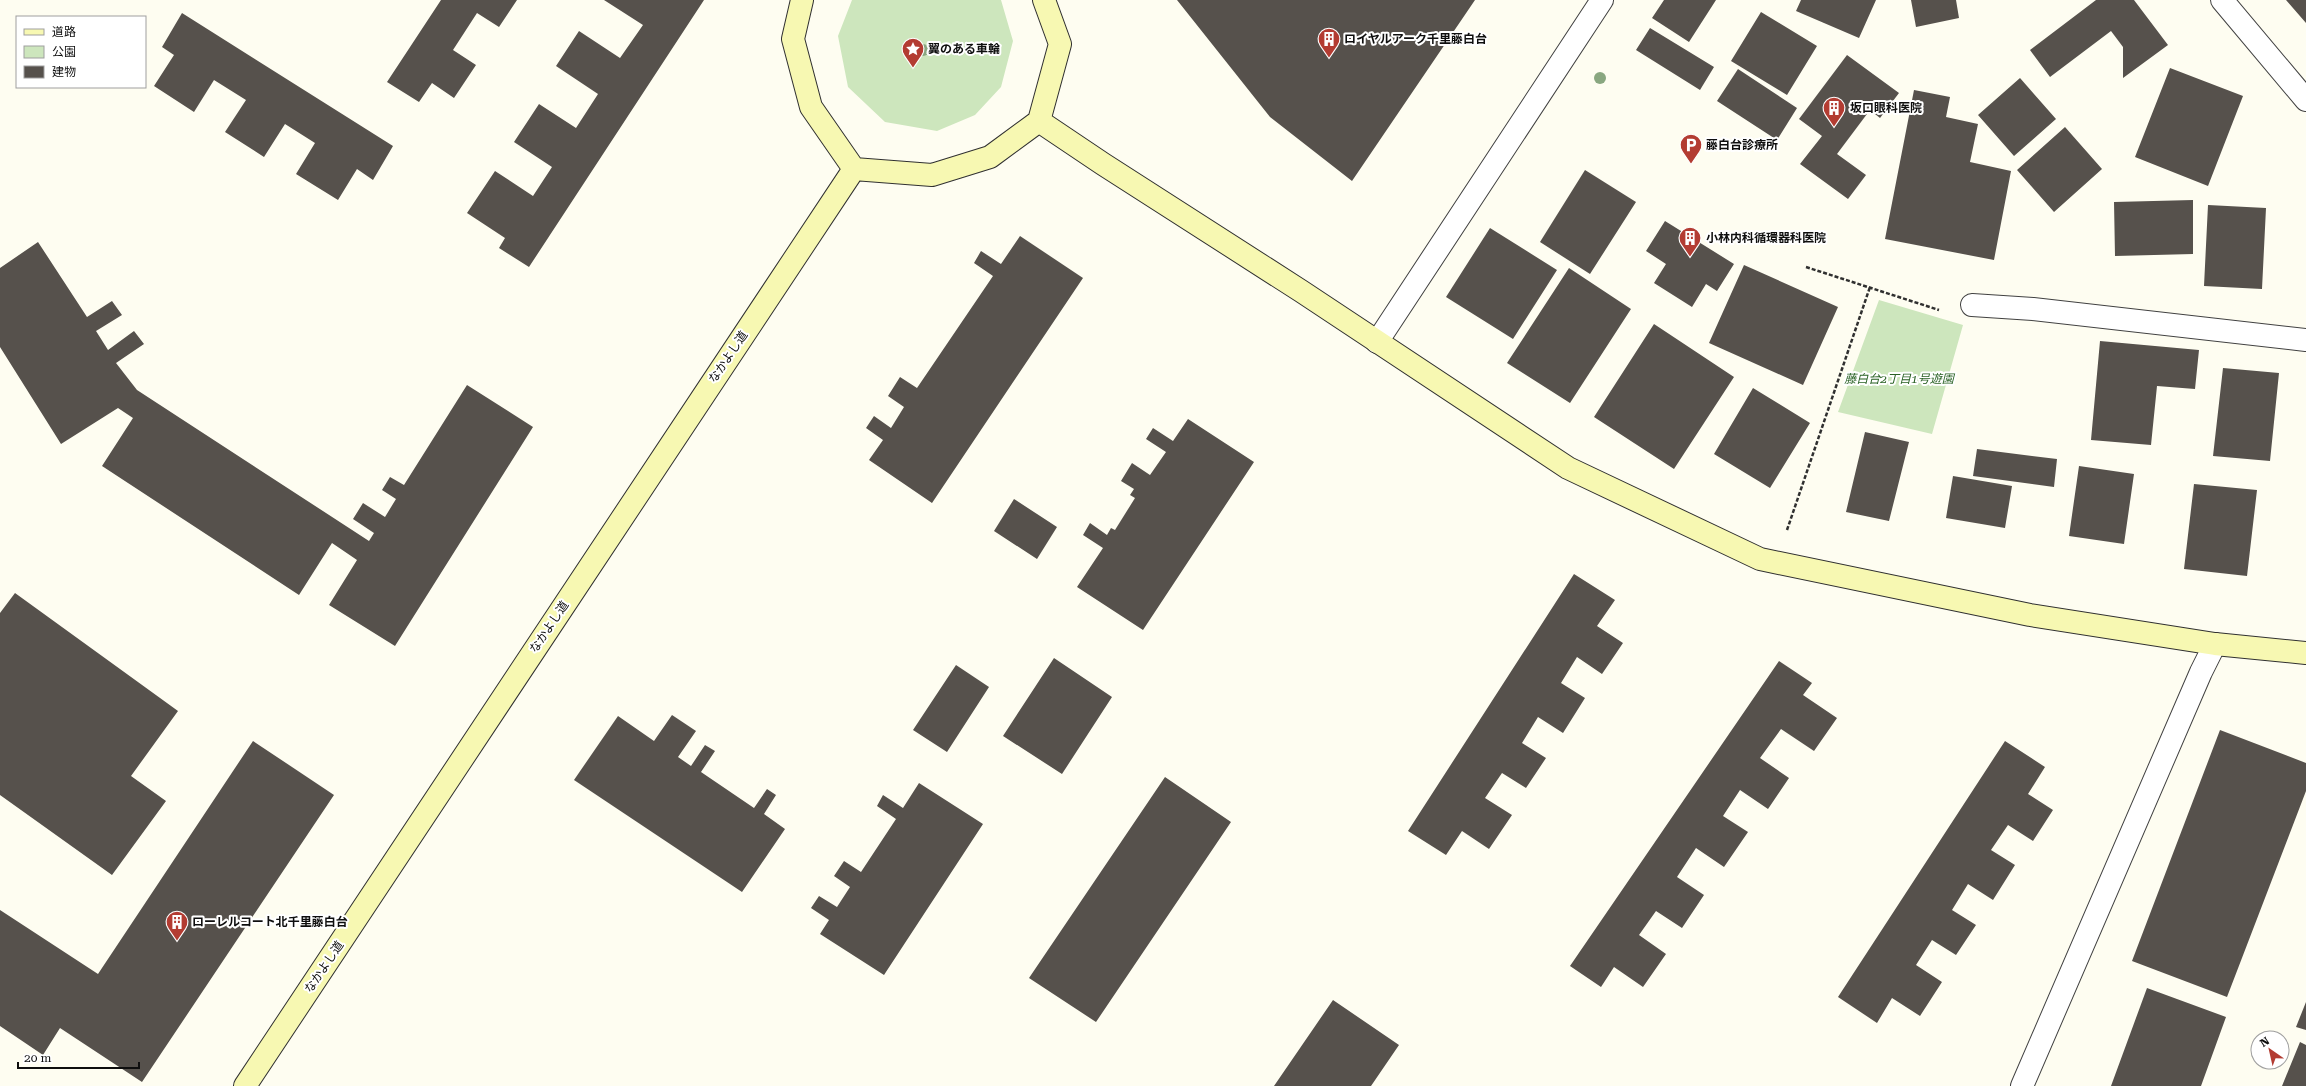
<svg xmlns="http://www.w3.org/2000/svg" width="2306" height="1086" font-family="'Roboto Serif','Noto Sans JP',serif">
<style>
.green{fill:#cde6bd}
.building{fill:#56514c}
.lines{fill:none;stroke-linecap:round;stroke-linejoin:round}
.street-casing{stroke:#414141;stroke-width:24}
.secondary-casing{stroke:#303030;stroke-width:24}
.path{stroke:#303030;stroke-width:2.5;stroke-dasharray:4 2;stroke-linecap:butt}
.street{stroke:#fff;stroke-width:22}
.secondary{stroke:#f7f8b2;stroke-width:22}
.tree{fill:#89a780}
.labels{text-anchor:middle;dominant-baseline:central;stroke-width:4;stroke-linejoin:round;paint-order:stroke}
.poi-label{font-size:12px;font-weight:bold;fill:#0e0e0e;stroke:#fff;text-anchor:start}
.street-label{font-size:12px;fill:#0e0e0e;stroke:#fff}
.park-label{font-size:12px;font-style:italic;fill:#296124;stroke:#fff}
</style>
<rect width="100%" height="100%" fill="#fefdf1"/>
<path class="green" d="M852,0h149l12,41 -12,46 -26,28 -38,16 -52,-9 -37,-35 -10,-51z
M1879,300l84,25 -31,109 -94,-22z"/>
<path class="building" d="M441,0h76l-18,27 -22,-14 -24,37 23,15 -22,33 -22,-15 -13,19 -32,-20z
M604,0h100l-175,267 -30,-19 6,-10 -38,-25 28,-42 38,25 19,-29 -38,-25 25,-38 37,24 22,-34 -42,-28 23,-35 41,27 23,-33z
M1177,0h298l-123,181 -82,-64z
M1664,0h52l-27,42 -37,-24z
M1801,0h75l-17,38 -63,-27z
M1911,0h45l3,18 -43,9z
M2096,0h38l34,45 -45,33v-31l-12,-16 -61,46 -20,-27z
M2286,0h20v23z
M1761,12l56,34 -30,49 -56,-34z
M182,13l211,133 -20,34 -16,-11 -19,31 -42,-26 19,-31 -30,-19 -21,33 -39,-25 21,-32 -32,-20 -20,32 -40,-26 20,-31 -12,-8z
M1650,28l64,39 -14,23 -64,-40z
M1847,55l52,38 -19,25 -10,-8 -33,44 29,21 -18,24 -48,-35 22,-28 -23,-17z
M2170,68l73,28 -35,90 -73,-29z
M1738,69l59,39 -20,32 -60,-39z
M2020,78l36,41 -42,37 -36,-41z
M1914,90l36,7 -4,20 32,7 -8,38 41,9 -17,89 -109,-21z
M2065,127l37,42 -48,43 -37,-42z
M1585,170l51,32 -46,72 -50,-32z
M2193,200v54l-78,2 -1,-54z
M2208,205l58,3 -4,81 -58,-3z
M1665,221l69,43 -17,27 -11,-7 -14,23 -38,-24 12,-19 -20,-13z
M1490,228l67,42 -44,69 -67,-42z
M1020,236l63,42 -151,225 -63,-43 14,-20 -17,-12 8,-12 17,12 13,-21 -16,-11 12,-19 17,11 76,-112 -19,-13 7,-12 20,13z
M38,242l49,75 25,-16 10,14 -26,16 12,19 26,-19 10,13 -28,19 21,27 232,151 5,-8 -21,-14 10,-16 22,14 11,-18 -14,-9 8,-13 14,8 63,-100 66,42 -138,219 -66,-41 28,-45 -25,-17 -33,52 -197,-129 31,-48 -15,-10 -57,36 -61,-97v-79z
M1744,265l94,42 -35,78 -94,-42z
M1569,268l62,41 -61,94 -63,-40z
M1654,324l80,53 -60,92 -80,-52z
M2100,341l99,9 -4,39 -38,-3 -6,59 -60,-5z
M2223,368l56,5 -9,88 -57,-5z
M1753,388l57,35 -40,65 -56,-34z
M1188,419l66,43 -111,168 -66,-43 26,-39 -20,-13 7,-12 17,12 4,-7 4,2 20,-32 -5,-3 4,-6 -13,-8 11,-18 18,12 16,-23 -20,-13 7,-11 20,13z
M1865,432l44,10 -20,79 -43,-9z
M1977,449l80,10 -3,28 -81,-11z
M2079,466l55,8 -10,70 -55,-8z
M1953,476l59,10 -7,42 -59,-10z
M2194,484l63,6 -10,86 -63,-7z
M1014,499l43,28 -20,32 -43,-28z
M1574,574l41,26 -18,26 26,17 -21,31 -25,-17 -16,26 24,15 -22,35 -25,-16 -16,26 24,15 -20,30 -24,-15 -17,25 27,17 -23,34 -27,-18 -16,24 -38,-24z
M15,593l163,118 -47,65 35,25 -54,74 -112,-80v-182z
M1054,658l58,39 -50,77 -59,-38z
M1779,661l33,22 -9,12 34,23 -23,33 -33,-22 -21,29 29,20 -21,31 -28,-19 -17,26 25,16 -24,35 -28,-19 -19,29 27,18 -22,33 -26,-17 -17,24 27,19 -23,33 -29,-20 -13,20 -31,-21z
M956,665l33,22 -42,65 -34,-22z
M672,715l24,16 -18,26 13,9 14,-21 10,6 -14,21 53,36 13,-19 9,6 -12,19 21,15 -43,63 -168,-112 44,-64 36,25z
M2220,730l86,33v28l-79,206 -95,-36z
M253,741l81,54 -192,287 -82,-54 -17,27 -43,-29v-116l98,64z
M2005,741l40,26 -17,27 25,16 -20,31 -25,-16 -17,25 24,15 -22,35 -25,-16 -16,26 24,15 -20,30 -24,-15 -16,25 26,17 -22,34 -28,-18 -15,25 -39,-26z
M1165,777l66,45 -135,200 -67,-44z
M919,783l64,41 -99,151 -64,-41 9,-14 -18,-12 8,-12 18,11 13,-20 -16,-11 10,-15 17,11 35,-53 -19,-13 6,-11 20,13z
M2147,988l79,29 -25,69h-90z
M1333,1000l66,45 -28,41h-97z
M2306,1002v28l-10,-3z
M2300,1042l6,3v41h-24z"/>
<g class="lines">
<g class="street-casing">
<path id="street" d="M2222,0l84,100
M1972,305l61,4 273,31
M1377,342l225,-342
M2022,1086l179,-414 14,-28"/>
</g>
<g class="secondary-casing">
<path id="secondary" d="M802,0l-9,39 18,68 43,62
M1039,121l64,43 198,127 267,177 192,91 270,56 185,29 91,9
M854,169l78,6 58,-18 49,-36 21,-77 -16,-44
M245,1086l609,-917"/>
</g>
<path class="path" d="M1806,267l133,43
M1787,530l83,-243"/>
<use href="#street" class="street"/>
<use href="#secondary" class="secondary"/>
</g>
<g class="tree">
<circle cx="923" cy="50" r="6"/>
<circle cx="1600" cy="78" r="6"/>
</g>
<defs>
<g id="building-pin" transform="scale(1.15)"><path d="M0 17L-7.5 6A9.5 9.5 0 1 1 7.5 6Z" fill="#b33c32" stroke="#fff"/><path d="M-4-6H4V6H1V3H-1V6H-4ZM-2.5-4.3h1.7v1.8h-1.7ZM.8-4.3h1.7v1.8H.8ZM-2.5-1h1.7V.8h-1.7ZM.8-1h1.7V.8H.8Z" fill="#fff"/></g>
<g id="sight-pin" transform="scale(1.15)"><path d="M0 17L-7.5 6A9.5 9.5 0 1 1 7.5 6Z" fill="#b33c32" stroke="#fff"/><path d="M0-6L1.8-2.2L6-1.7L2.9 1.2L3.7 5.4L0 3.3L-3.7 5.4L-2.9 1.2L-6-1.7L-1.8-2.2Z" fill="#fff"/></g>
<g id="parking-pin" transform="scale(1.15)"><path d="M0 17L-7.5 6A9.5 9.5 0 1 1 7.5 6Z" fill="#b33c32" stroke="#fff"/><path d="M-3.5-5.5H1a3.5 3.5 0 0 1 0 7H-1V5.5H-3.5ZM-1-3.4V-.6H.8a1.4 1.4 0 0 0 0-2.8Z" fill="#fff"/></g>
</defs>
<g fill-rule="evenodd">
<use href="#building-pin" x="1329" y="39"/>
<use href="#sight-pin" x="913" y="49"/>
<use href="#building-pin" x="1834" y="108"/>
<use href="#parking-pin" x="1691" y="145"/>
<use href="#building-pin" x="1690" y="238"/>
<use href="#building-pin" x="177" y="922"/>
</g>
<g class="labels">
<g class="poi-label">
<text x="1344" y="39">ロイヤルアーク千里藤白台</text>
<text x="928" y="49">翼のある車輪</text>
<text x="1850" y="108">坂口眼科医院</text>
<text x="1706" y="145">藤白台診療所</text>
<text x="1706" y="238">小林内科循環器科医院</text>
<text x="192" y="922">ローレルコート北千里藤白台</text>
</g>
<g class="street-label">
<text transform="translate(728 357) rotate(-56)">なかよし道</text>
<text transform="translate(549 627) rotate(-56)">なかよし道</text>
<text transform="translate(324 967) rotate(-56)">なかよし道</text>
</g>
<g class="park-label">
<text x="1899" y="379">藤白台2丁目1号遊園</text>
</g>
</g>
<rect x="16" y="16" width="130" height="72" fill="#ffffff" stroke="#9f9f9f"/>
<rect x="24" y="29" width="20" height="6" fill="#f7f8b2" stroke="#9f9f9f"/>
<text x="52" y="36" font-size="12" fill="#0e0e0e">道路</text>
<rect x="24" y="46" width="20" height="12" fill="#cde6bd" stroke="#9f9f9f"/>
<text x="52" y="56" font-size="12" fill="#0e0e0e">公園</text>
<rect x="24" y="66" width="20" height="12" fill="#56514c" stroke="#9f9f9f"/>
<text x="52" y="76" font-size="12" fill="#0e0e0e">建物</text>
<g transform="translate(2270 1050) rotate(326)"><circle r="19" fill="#ffffff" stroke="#9f9f9f"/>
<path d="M0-3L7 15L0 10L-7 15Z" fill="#b33c32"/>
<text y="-6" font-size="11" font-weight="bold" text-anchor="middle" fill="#0e0e0e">N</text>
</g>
<path d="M18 1062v6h121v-6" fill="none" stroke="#0e0e0e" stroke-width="2"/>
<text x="24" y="1062" font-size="12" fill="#0e0e0e" stroke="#ffffff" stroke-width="3" paint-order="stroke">20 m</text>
</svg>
